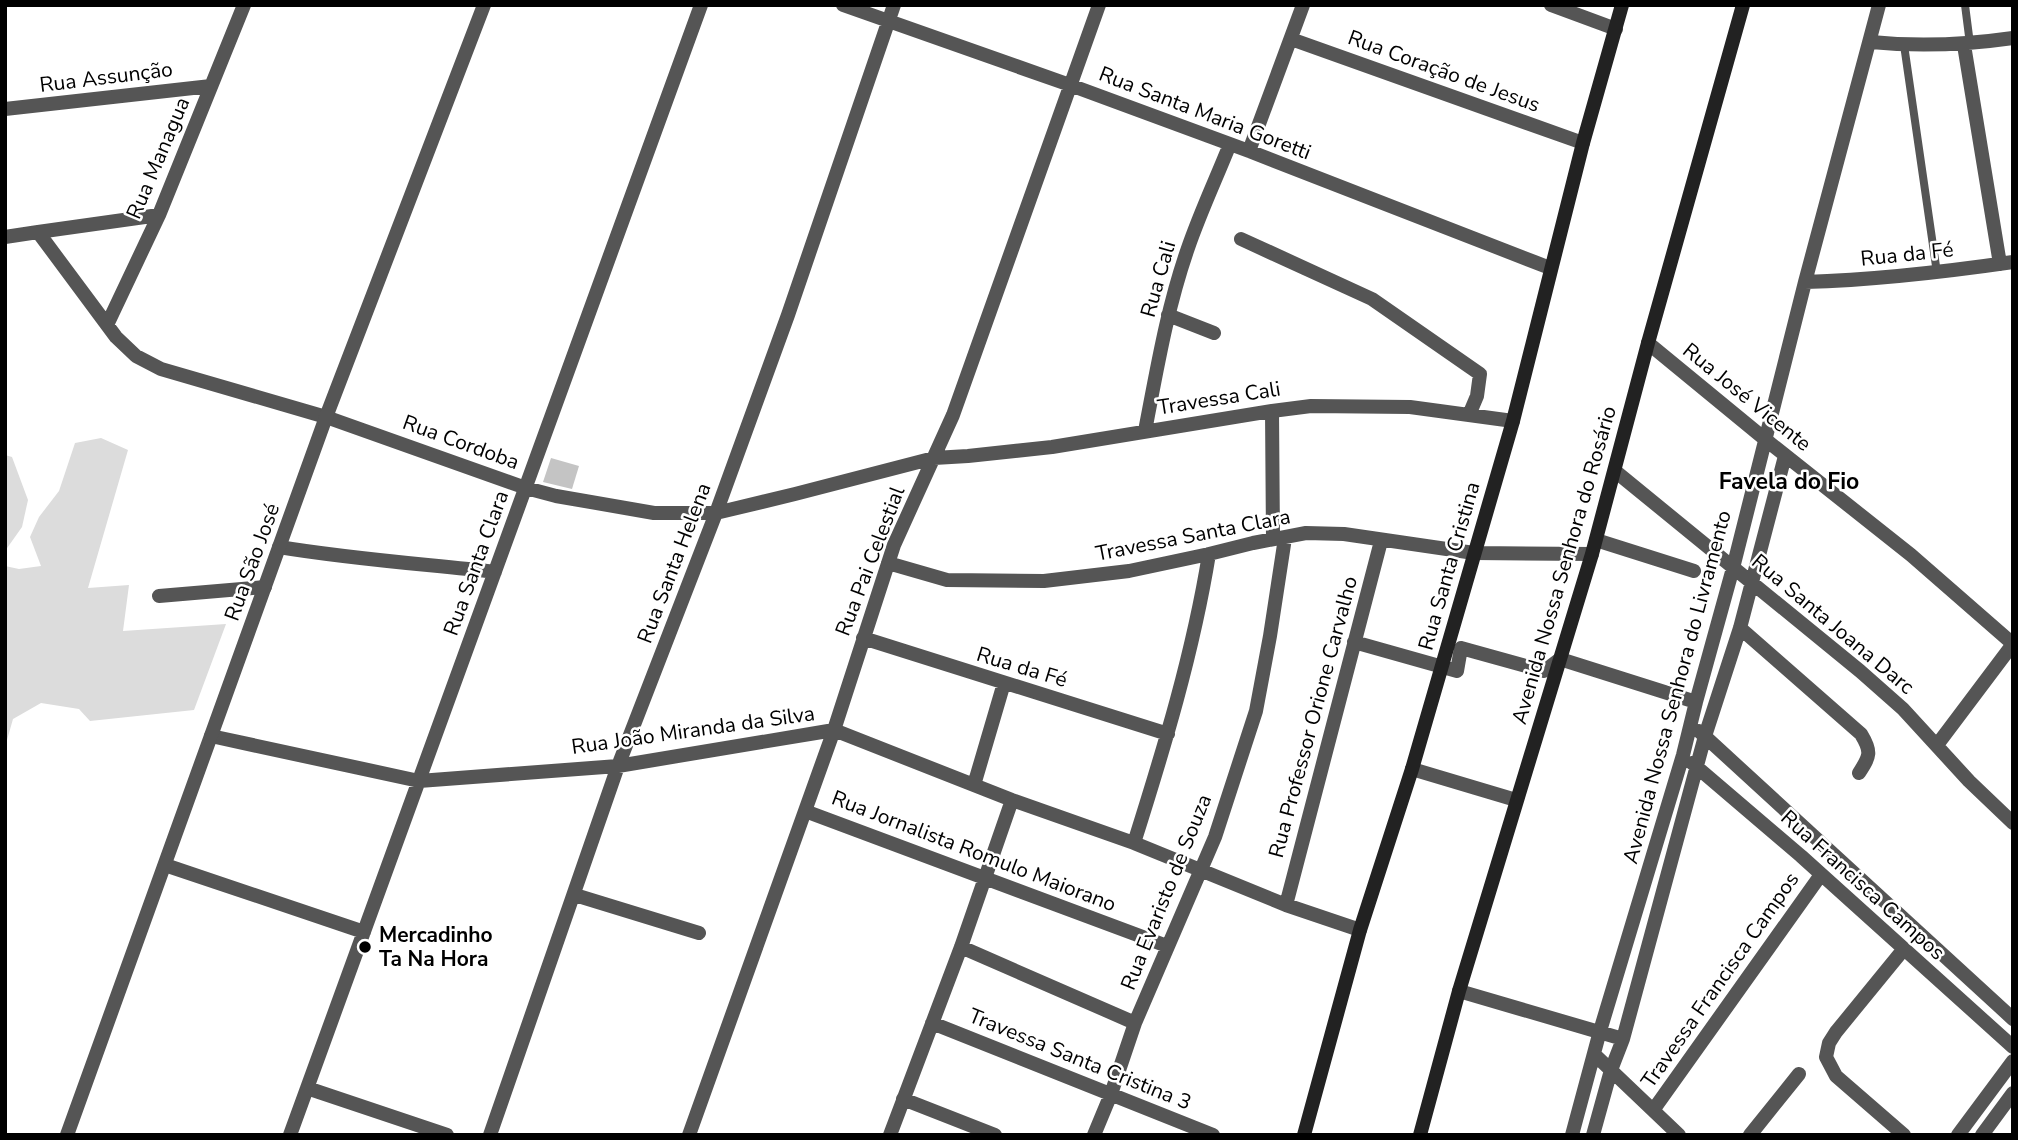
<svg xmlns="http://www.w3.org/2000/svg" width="2018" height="1140" font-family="'Nunito Sans',sans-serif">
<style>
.green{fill:#dcdcdc}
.building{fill:#c4c4c4}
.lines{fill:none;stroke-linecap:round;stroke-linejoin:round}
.service{stroke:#555;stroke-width:8}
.minor{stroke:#555;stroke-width:14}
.tertiary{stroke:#555;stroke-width:14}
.secondary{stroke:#222;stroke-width:14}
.poi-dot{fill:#000;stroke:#fff;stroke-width:2.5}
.labels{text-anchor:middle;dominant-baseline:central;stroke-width:5;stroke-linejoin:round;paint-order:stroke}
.street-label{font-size:21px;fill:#000;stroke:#fff}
.poi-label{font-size:21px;font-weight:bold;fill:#000;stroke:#fff;text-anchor:start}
.neighbourhood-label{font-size:23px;font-weight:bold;fill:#000;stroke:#fff}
</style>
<rect width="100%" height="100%" fill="#fff"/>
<path class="green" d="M101,438l27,12 -40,138 41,-3 -6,46 103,-7 -32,86 -104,11 -11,-12 -38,-6 -28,16 -8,28v-181l14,3 22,-3 -11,-29 9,-20 20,-26 16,-48z
M5,455l7,2 16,43 -6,27 -17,24z"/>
<path class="building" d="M551,458l28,8 -7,23 -29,-7z"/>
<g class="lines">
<path class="service" d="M1965,5l5,39
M1904,45l33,228"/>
<path class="minor" d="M843,5l227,80 179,66 301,117
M1551,5l65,24
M1291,39l292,104
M1871,42c49,5 93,3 142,-4
M1964,45l36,219
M5,109l206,-23
M1249,151l54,-146
M38,232l121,-17
M5,237l33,-5 78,105 20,19 25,13 165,48 200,71 30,8 98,17h62l79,-19 139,-36 34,-2 84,-9 220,-36 39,-5 99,1 103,14
M1241,239l131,60 108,75 -3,22 -8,19
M1805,282c70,-2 139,-10 208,-20
M1168,315l46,18
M107,325l52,-110 85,-210
M1648,343l118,97 145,115 102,89
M1272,411l1,128
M1145,431c12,-62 22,-123 43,-183 12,-35 28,-69 42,-104
M1615,471l245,200 43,38 66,72 44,42
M1596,540l98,31
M279,547c72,12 144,17 216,25
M888,563l59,17 97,1 85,-10 80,-17 44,-11 53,-10 38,1 130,19 118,1
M159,596l106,-9
M1740,628l121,106c11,18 9,22 -2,39
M863,638l305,96
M1354,642l103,29 4,-23 83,23 16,-12 136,43
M1699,731l314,288
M211,736l208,45 199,-15 216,-36 178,70 122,43 152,62 74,25
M1937,745l76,-101
M1692,763l109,93 212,191
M1412,769l104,31
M974,785l30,-102
M805,811l362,135
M1134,843c30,-95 59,-190 75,-289
M165,865l199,67
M575,895l124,38
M1286,905l95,-364
M961,947l174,76
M1903,950l-67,82 -7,11 -3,14 10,19 68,59
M1459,991l164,48
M932,1023l281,112
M1595,1055l84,80
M307,1088l140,47
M903,1099l92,36
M1654,1109l166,-233
M290,1135l411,-1130
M490,1135l128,-369 98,-253 72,-198 106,-310
M689,1135l145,-405 60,-185 59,-130 146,-410
M890,1135l71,-188 51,-147
M1094,1135l17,-41 24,-71 80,-186 41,-126 14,-75 15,-98
M1572,1135l28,-104 83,-276 13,-53 37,-134 72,-286 74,-277
M1593,1135l18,-65 12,-31 82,-303 35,-108 45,-172
M1750,1135l49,-61
M1958,1135l55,-74
M1982,1135l31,-42"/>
<path class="tertiary" d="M67,1135l259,-718 158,-412"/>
<path class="secondary" d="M1304,1135l56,-205 52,-161 101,-348 70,-278 39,-138
M1420,1135l39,-144 133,-437 56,-211 95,-338"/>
</g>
<circle class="poi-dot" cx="365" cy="947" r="7"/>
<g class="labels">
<g class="street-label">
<text transform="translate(1444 71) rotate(20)">Rua Coração de Jesus</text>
<text transform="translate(106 77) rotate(-7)">Rua Assunção</text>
<text transform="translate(1205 113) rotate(21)">Rua Santa Maria Goretti</text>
<text transform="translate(158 158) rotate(-67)">Rua Managua</text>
<text transform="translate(1907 254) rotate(-6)">Rua da Fé</text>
<text transform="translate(1158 279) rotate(-74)">Rua Cali</text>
<text transform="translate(1747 397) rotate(39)">Rua José Vicente</text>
<text transform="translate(1219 398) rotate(-9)">Travessa Cali</text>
<text transform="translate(461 442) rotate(20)">Rua Cordoba</text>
<text transform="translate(1193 535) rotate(-11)">Travessa Santa Clara</text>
<text transform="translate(870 561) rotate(-69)">Rua Pai Celestial</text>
<text transform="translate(252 562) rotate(-70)">Rua São José</text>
<text transform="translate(476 563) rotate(-70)">Rua Santa Clara</text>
<text transform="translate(674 563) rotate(-69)">Rua Santa Helena</text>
<text transform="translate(1564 565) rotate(-74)">Avenida Nossa Senhora do Rosário</text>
<text transform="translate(1449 566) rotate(-74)">Rua Santa Cristina</text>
<text transform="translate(1833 624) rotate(40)">Rua Santa Joana Darc</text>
<text transform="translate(1022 667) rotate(17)">Rua da Fé</text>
<text transform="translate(1677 687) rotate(-75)">Avenida Nossa Senhora do Livramento</text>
<text transform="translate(1313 717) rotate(-75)">Rua Professor Orione Carvalho</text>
<text transform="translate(693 730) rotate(-8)">Rua João Miranda da Silva</text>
<text transform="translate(974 851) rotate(21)">Rua Jornalista Romulo Maiorano</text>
<text transform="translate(1863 885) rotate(42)">Rua Francisca Campos</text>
<text transform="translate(1166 892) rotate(-68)">Rua Evaristo de Souza</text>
<text transform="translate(1720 980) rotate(-55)">Travessa Francisca Campos</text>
<text transform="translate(1080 1059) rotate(22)">Travessa Santa Cristina 3</text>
</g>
<g class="poi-label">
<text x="379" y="935">Mercadinho<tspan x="379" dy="24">Ta Na Hora</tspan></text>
</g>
<g class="neighbourhood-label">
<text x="1789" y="481">Favela do Fio</text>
</g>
</g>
<rect width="2018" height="1140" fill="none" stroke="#000000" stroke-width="14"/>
</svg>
